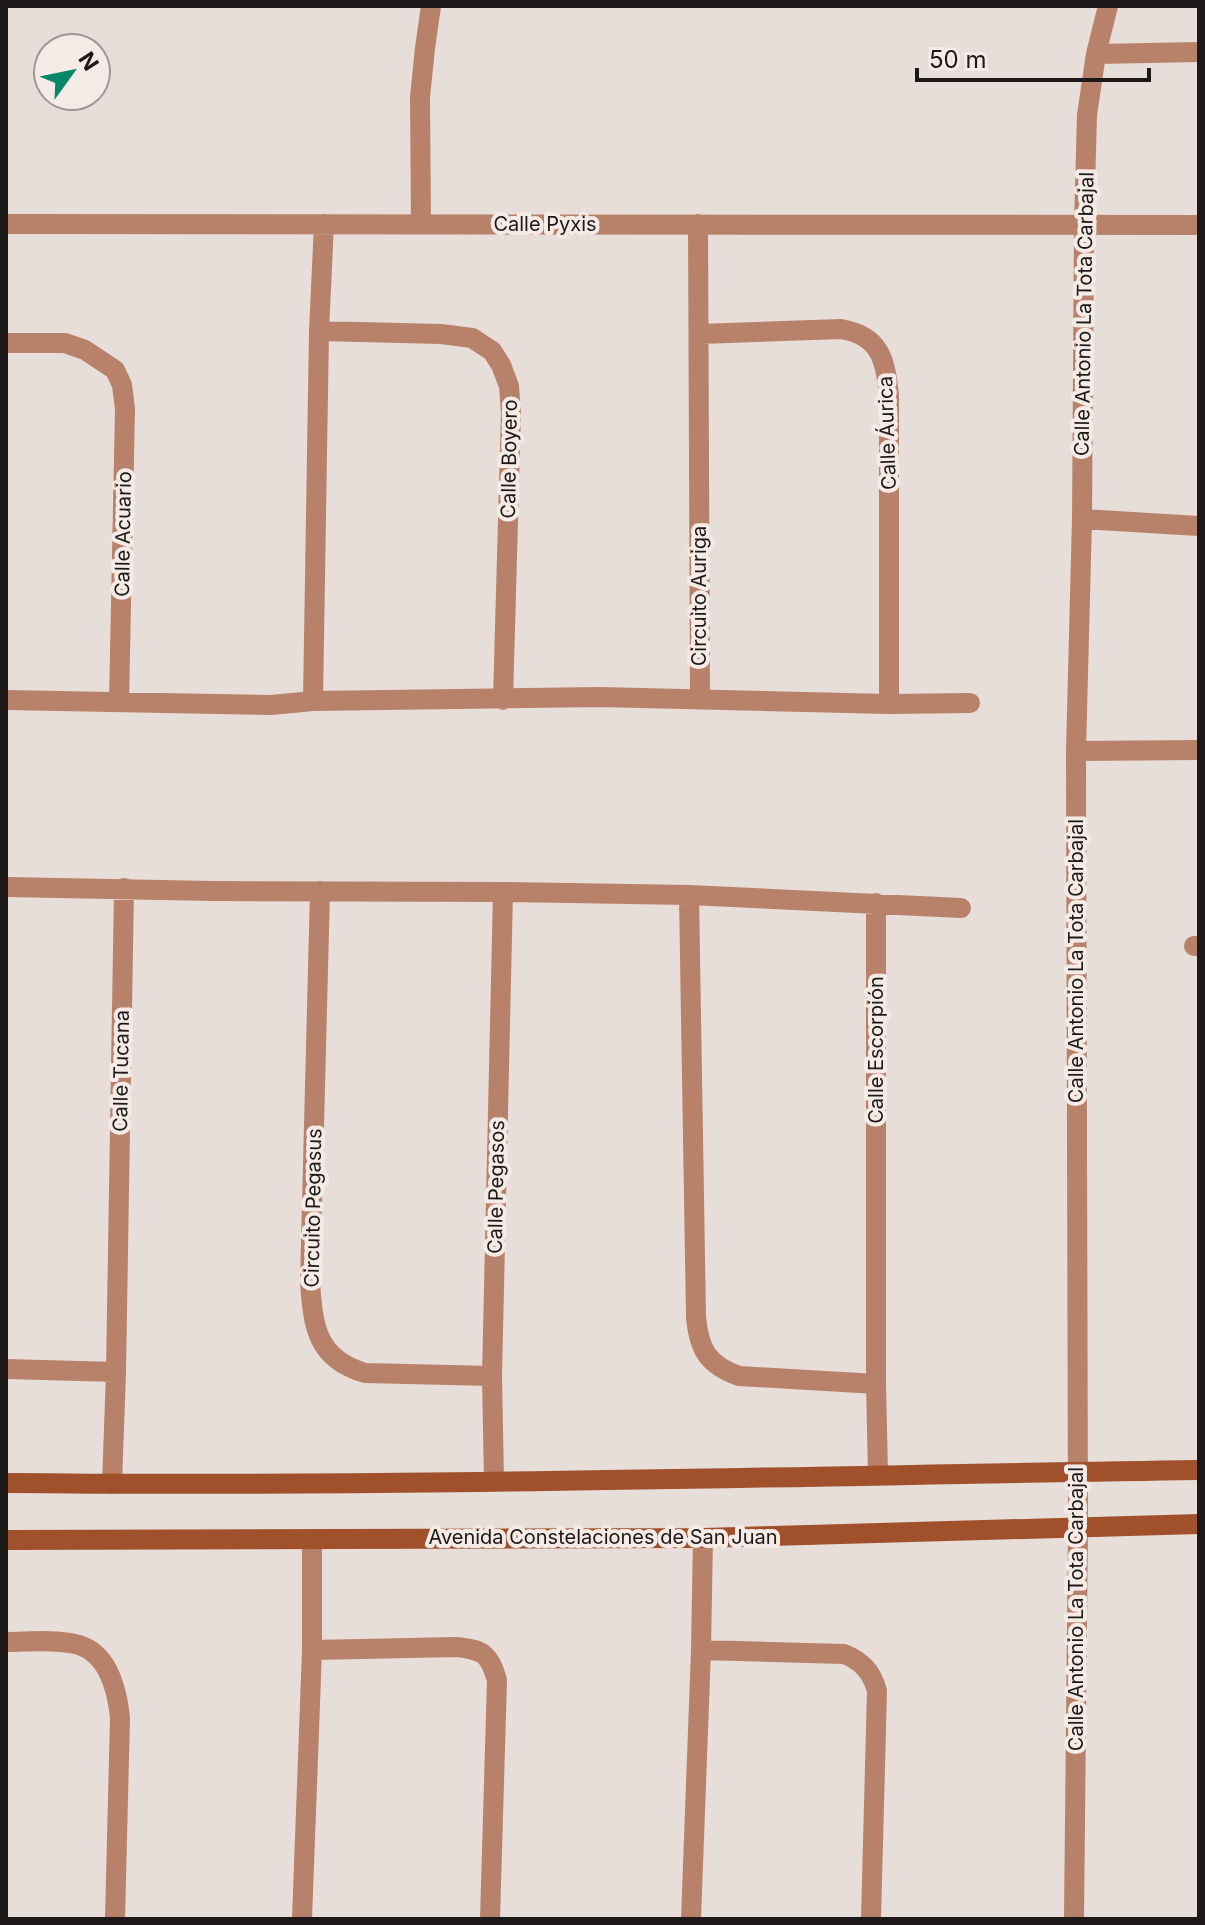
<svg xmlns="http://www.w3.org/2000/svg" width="1205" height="1925" font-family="Inter,sans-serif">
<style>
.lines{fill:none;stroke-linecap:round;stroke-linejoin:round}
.street{stroke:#b88169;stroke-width:20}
.secondary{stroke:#a0512c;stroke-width:20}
.labels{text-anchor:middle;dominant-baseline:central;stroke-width:8;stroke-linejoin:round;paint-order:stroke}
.street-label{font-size:20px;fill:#1d1918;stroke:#f5ebe6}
</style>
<rect width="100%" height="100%" fill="#e7ddd9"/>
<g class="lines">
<path class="street" d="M1096,54l103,-2
M6,224l1193,1
M421,224l-1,-127 5,-49 6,-42
M698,224l2,474
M319,331l122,3 31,4 20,13 9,14 8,21 2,27 -8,287
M699,334l142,-5c40,7 44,31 48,66v309
M6,343h59l20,7 30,20 7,15 3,24 -6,293
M1082,519l117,7
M6,700l265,5 42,-4 287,-4 289,7 81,-1
M313,701l6,-370 5,-107
M1076,751l123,-1
M6,887l206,4 291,1 186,3 272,13
M320,891l-10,391c3,45 7,77 55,91l127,3
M689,895l7,422c3,33 12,48 43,59l137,8
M876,903v481l2,90
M1194,946h5
M6,1369l110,3
M494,1481l-2,-105 11,-484
M112,1484l4,-112 8,-484
M6,1642c22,0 47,-3 69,2 33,7 42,45 45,74l-5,201
M312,1650l145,-3c27,3 32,7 40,33l-7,239
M701,1650l143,4c18,7 28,18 33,37l-6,228
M302,1919l10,-269v-111
M691,1919l10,-269 2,-112
M1074,1919l4,-391 -2,-777 6,-232 2,-295 3,-109 9,-61 12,-48"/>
<path class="secondary" d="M6,1483c398,4 795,-7 1193,-13
M6,1540l697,-2 496,-14"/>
</g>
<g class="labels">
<g class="street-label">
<text x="545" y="224">Calle Pyxis</text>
<text transform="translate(1084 314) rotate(-89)">Calle Antonio La Tota Carbajal</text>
<text transform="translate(887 433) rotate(-92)">Calle Áurica</text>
<text transform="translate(509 459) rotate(-89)">Calle Boyero</text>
<text transform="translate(123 534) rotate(-89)">Calle Acuario</text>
<text transform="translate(699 596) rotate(-90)">Circuito Auriga</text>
<text transform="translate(1076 961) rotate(-90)">Calle Antonio La Tota Carbajal</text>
<text transform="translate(876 1050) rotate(-90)">Calle Escorpión</text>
<text transform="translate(121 1071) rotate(-89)">Calle Tucana</text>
<text transform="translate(496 1187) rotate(-89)">Calle Pegasos</text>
<text transform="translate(313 1208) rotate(-89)">Circuito Pegasus</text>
<text x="603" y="1537">Avenida Constelaciones de San Juan</text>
<text transform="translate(1076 1609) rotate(-90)">Calle Antonio La Tota Carbajal</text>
</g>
</g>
<rect width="1205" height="1925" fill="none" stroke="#1d1918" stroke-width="16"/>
<g transform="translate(72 72) rotate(57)"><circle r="38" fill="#f5ebe6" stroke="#9f9794" stroke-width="2"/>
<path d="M0-6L14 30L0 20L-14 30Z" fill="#098769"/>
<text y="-12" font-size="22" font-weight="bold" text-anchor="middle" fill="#1d1918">N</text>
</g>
<path d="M917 68v12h232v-12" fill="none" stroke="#1d1918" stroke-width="4"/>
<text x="929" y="68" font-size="24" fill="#1d1918" stroke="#f5ebe6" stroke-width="6" paint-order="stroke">50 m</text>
</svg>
